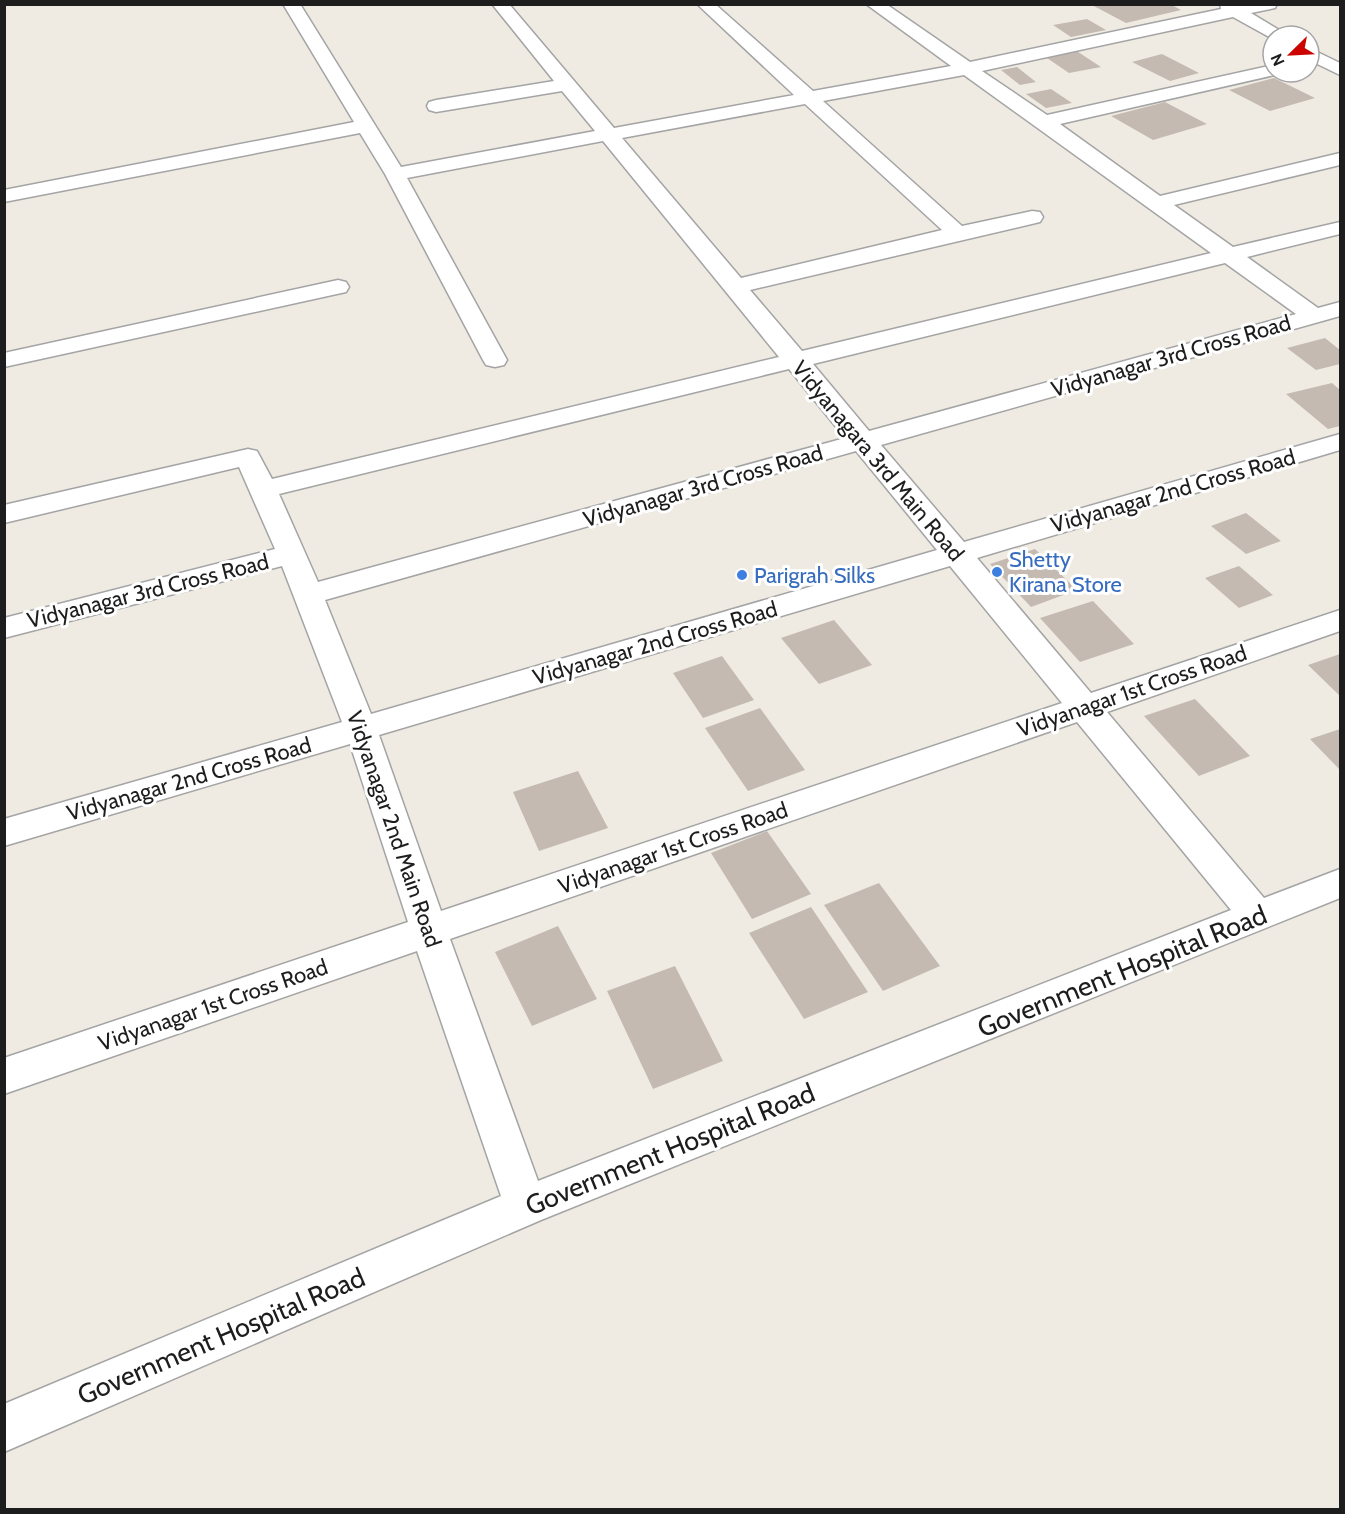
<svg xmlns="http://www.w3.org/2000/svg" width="1345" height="1514" font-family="Cabin,sans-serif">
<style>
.building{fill:#c4bab2}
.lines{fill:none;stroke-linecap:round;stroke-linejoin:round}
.street-casing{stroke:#a4a4a4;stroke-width:3}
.street{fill:#fff;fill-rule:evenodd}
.shop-dot{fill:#3f7fe0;stroke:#fff;stroke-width:2}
.labels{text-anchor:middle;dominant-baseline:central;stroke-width:6;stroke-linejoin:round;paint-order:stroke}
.street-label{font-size:22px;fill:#1d1d1d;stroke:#fff}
.shop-label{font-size:22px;fill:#366cbe;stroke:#fff;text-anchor:start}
.near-street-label{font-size:27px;fill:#1d1d1d;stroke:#fff}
</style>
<rect width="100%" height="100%" fill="#efebe3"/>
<path class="building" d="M1090,4h80l11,6 -55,13z
M1087,19l19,11 -35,7 -18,-12z
M1075,50l26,17 -32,6 -25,-17z
M1162,54l37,19 -29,8 -38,-19z
M1017,67l19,15 -16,3 -19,-15z
M1274,78l41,20 -45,13 -41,-21z
M1051,89l21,14 -26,5 -20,-14z
M1165,102l42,22 -54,16 -42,-24z
M1325,338l15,12v14l-24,6 -29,-22z
M1332,383l8,7v36l-12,3 -42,-35z
M1246,513l35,28 -35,13 -35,-28z
M1035,549l42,41 -46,17 -41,-43z
M1239,566l34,29 -34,13 -34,-30z
M1093,601l41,43 -54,18 -40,-44z
M834,620l38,45 -53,19 -38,-46z
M1340,654v42l-32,-31z
M722,656l32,44 -51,18 -30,-45z
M1195,699l55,57 -51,20 -55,-60z
M760,708l45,62 -57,21 -43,-63z
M1340,729v41l-30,-31z
M578,771l30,57 -69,23 -26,-59z
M767,831l44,63 -59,25 -41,-66z
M879,883l61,83 -57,25 -59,-86z
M811,907l57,85 -64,27 -55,-86z
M558,926l39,73 -65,27 -37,-74z
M675,966l48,95 -70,28 -46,-98z"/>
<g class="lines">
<g class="street-casing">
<path id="street" d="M283,4h17l101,163 194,-36 -33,-40 -126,21 -7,-2 -2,-4 2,-4 7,-2 118,-19 -62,-77h17l105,124 180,-33 -97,-91h18l98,87 138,-25 -85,-62h20l84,58 251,-53 -1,-5h57l-2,4 -24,5 38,23h-16v3l-40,-22 -251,54 65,44 226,-50v7h8l-2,2 -219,50 100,72 180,-43v12l-166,40 59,42 107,-25v12l-93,23 71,51 22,-6v14l-459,129 83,97 376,-108v16l-363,108 114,135 249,-83v21l-233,81 157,186 76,-29v29l-799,322 -537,232v-48l497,-208 -84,-245 -413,143v-36l404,-136 -58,-178 -346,102v-27l338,-97 -60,-156 -278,72v-20l271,-69 -36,-82 -235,56v-18l244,-56 9,2 15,28 507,-122 -176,-216 -196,37 100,182 -3,5 -9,2 -9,-2 -3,-5 -98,-186 -25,-41 -356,69v-12l350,-68zM964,75l247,178 -409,98 -52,-61 290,-68 3,-5 -3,-5 -8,-1 -70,15 -139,-125zM805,104l137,126 -201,48 -119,-140zM1225,263l71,51 -427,117 -56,-67zM789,369l56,69 -527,144 -39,-88zM856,451l81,99 -566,164 -46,-114zM950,566l112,137 -621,208 -62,-176zM1077,722l154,188 -693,271 -88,-242z
M1309,48l31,15v12l-31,-15z
M338,280l8,2 3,5 -3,5 -342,75v-14z"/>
</g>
<use href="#street" class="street"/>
</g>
<g class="shop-dot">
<circle cx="997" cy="572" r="6"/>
<circle cx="742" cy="575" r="6"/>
</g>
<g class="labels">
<g class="street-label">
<text transform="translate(1171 356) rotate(-16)">Vidyanagar 3rd Cross Road</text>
<text transform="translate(878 461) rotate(50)">Vidyanagara 3rd Main Road</text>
<text transform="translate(703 486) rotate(-16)">Vidyanagar 3rd Cross Road</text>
<text transform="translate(1173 491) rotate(-16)">Vidyanagar 2nd Cross Road</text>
<text transform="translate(148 591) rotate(-14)">Vidyanagar 3rd Cross Road</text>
<text transform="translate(655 643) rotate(-16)">Vidyanagar 2nd Cross Road</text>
<text transform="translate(1132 691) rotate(-19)">Vidyanagar 1st Cross Road</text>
<text transform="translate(189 779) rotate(-16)">Vidyanagar 2nd Cross Road</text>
<text transform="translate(394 829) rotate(71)">Vidyanagar 2nd Main Road</text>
<text transform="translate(673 848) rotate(-19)">Vidyanagar 1st Cross Road</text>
<text transform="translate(213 1005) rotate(-19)">Vidyanagar 1st Cross Road</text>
</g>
<g class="shop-label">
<text x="1009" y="559">Shetty<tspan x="1009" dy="25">Kirana Store</tspan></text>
<text x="754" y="575">Parigrah Silks</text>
</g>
<g class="near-street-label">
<text transform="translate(1122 971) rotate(-22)">Government Hospital Road</text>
<text transform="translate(670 1149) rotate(-22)">Government Hospital Road</text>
<text transform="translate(221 1336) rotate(-23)">Government Hospital Road</text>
</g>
</g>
<rect width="1345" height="1514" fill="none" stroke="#1d1d1d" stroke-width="12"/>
<g transform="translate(1291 54) rotate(246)"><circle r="28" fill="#ffffff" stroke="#a5a5a5" stroke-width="1.5"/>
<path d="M0-4.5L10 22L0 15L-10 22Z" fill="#cb0400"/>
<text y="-9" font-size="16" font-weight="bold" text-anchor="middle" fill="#1d1d1d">N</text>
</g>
</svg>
